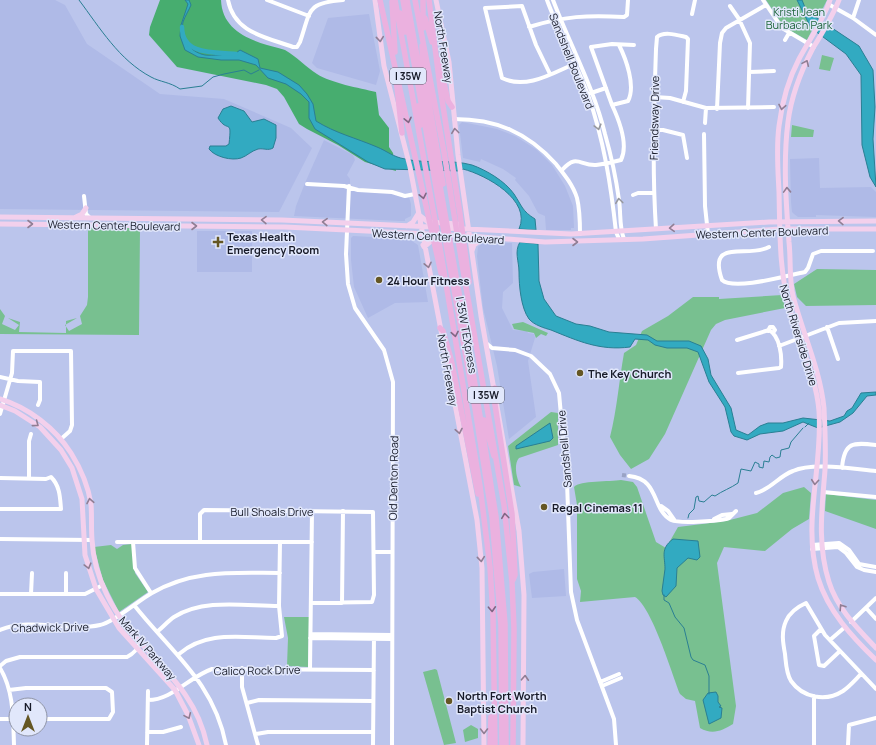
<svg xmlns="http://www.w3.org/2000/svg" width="876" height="745" font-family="Manrope,sans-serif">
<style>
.built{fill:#afbae7}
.green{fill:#78c090}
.forest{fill:#47ad6f}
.water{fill:#32aac1;stroke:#2a7f93}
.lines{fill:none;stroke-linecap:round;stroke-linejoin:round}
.stream{stroke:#2a7f93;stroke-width:1}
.river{stroke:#32aac1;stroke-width:4.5}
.minor-tunnel{stroke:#9aa3c5;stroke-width:4;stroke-dasharray:4 2;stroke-linecap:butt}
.minor{stroke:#fff;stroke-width:4}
.major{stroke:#f3d0ec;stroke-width:5}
.highway{stroke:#ebb1df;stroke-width:5.5}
.oneway{stroke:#907e94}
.oneway2{stroke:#816684}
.oneway3{stroke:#97989e}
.poi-dot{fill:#655724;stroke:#e1e7fb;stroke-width:1.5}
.labels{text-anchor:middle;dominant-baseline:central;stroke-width:3;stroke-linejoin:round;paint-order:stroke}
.shield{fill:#e1e7fb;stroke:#545867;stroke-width:1}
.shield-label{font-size:10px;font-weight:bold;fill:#171a28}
.park-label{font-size:11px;fill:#1e663c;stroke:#e1e7fb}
.street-label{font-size:11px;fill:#171a28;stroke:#e1e7fb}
.poi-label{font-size:11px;font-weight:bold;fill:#171a28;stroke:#e1e7fb;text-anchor:start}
</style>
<rect width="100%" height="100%" fill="#bbc5ec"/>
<path class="built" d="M0,0h55l10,5 22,39 73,50 64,5 67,29 21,20 -33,64 -279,-3z
M369,14l11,57 -4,14 -59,-17 -5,-5 16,-45z
M462,122l35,7 18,7 22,14 15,15 13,21 8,20 1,22h-3v2h-25l-1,-14 -7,-3 -9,-17 -14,-16 1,-2 -13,-9 -22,-10 -1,3 -17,-4 -4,-33z
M324,140l29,15 2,5 -8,15 3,4v6l8,4 50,5 3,10v12l-6,3v2h-5l-106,-5 2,-10 9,-23z
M819,158l1,30 51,-1 5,5v25l-60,-2v2h-18l-4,-3 -2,-2 -1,-10 -1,-43z
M197,231h55v41h-55z
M353,236l56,3 9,6 10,57 -33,1 -27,15 -14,-31 -3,-27v-22z
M482,243h30l1,40 -10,9 -1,16 11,22 14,1 1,2 6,1 1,4 -7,23 8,56 -27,22 -12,-73 -14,-58 -6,-52 1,-9z
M564,569l2,27 -34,2 -3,-24 4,-2z"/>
<path class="green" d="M766,0h61l-20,40 -23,-13z
M822,55l12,3 -4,13 -11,-2z
M792,125l22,5 -1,7h-22z
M88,227l52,1 -1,107 -139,-1v-25l5,7 -3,8 13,6 4,-5 -11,-7 12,4 -1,10 47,1v-12l11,-3 -12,7 4,6 13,-7 -2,-8 7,-11 1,-8z
M817,269l59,1v35l-70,1 -9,-9 -3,-13z
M782,295l3,13 -60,12 -9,4 -5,6 -46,104 -16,25 -18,10 -11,-14 -10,-18c7,-28 9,-56 14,-84l12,-8 6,-14 26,-15 25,-19h26v2z
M523,322l25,11 -2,3 -5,-2 -5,4 -2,-5 -20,-4 -2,-5z
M551,412l7,1v32l-39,13c-6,7 -2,22 2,29l-7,-2 -6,-39z
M621,480l12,2 4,5 19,55 10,6 12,-21 48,-6 31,-8 26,-20 21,-6 7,6 -2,26 -17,10 -27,22 -41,-4 -7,16 19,143 -3,18c-11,7 -21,11 -33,4l-5,-27 -9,-2 -6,-5c-8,-20 -28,-87 -45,-97l-55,5 1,-11 -4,-12v-74l-3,-18c6,-7 36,-5 47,-7z
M826,494l50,6v29l-51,-18z
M132,544l3,29 13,19 -29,20 -16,-32 -9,-33 17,-2 6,4 6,-4z
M284,617h25l-1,50 -21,-1 1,-28z
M435,669l2,1 19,73 -12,2 -21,-73z
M471,725l7,4v9l-13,4 -2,-12z"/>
<path class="forest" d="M160,0h61c1,27 23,38 46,45 6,2 13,3 18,5 12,7 21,17 32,24 14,9 42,14 59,18l3,23 10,13v19l4,6 3,18 -31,-9 -27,-17 -31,-16 -8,-5 -15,-27 -7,-8 -11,-4 -89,-18 -28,-32 1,-8z"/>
<path class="water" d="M185,0h4l2,5c-2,5 -6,11 -8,17 -3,15 6,30 22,33 7,1 23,-1 31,-2l4,-3 18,9 2,9 18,4 21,13 8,9 6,10 3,17c19,12 40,17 61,26 10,4 16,10 28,12 21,5 46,0 67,6 14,5 33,16 42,29 8,12 8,17 21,25l1,11 -17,-1c13,-29 -33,-54 -56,-60l-2,2 -76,-2 -17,-7 -53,-33 -6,-11v-16l-8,-8 -15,-10 -18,-6 -12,-13 -17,-5h-18l-23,-3 -13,-7 -5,-14 1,-11 7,-21z
M797,0h5l4,10 5,4 48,32 14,24 2,37 -2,32 3,48 -6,-10 -8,-32 -1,-70 -15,-21 -35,-26z
M231,106l13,5 8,11 12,-3 12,6v13l-3,10c-5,3 -9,0 -15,1 -7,2 -11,7 -17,9 -9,3 -26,-1 -32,-9l1,-3h16l3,-2c3,-27 -1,-10 -11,-26l5,-9z
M520,242l18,2 1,37 5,18 12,17 20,8 14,2 19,6 38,3 10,6h32l12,5 7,13 3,16 20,33 5,22 12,5 12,-9 8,-3h15l20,-5 27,3 14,-5 3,-5 5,-3 9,-15 15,-1v3l-9,1 -14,17 -13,9 -22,6 -15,-6 -20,9 -23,3 -13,6 -13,-4 -3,-4 -6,-25 -16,-25 -11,-30 -11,-4h-20l-12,-3 -7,-5 -13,-1 -5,8c-30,4 -52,-6 -79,-17 -7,-2 -17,-5 -22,-11 -8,-11 -10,-33 -10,-47 0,-11 -5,-20 1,-30z
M550,423l3,15 -3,3 -34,8v-3z
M673,539l25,2 2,16 -3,3 -9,-2 -11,10 -1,18 -10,11 -3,-2 -1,-4c1,-7 2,-15 3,-22 0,-13 -5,-20 8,-30z
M716,692l2,4v6l3,4 -2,1 3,1 -1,10 -12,6 -6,-24 5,-7z"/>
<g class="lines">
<path class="stream" d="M79,0c21,28 40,60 72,77 9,5 19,5 29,12l22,-3 11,-9 11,-3 20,-4 7,4 8,-4
M805,427l4,-4
M688,518l1,-4 5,-5 2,-12 2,-1 1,5 5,1 8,-7 3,1c7,-5 16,-8 23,-13l3,-14 10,2 4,-9 4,2v3l4,1 1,-7 5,1 1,-5 2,-2 4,3 4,-1 1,-7 8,-2 2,-6 12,-14
M664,595v5l5,3 6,14 9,11 7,29 2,3 12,5 4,11v18"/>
<path class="river" d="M182,27c0,29 34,25 54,27"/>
<path class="minor-tunnel" d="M622,475l7,1"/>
<path class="minor" d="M228,0c6,33 38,37 65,47h4l3,-5c11,-32 6,-39 43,-42
M267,0l42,16
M547,0c12,33 29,63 41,95 16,45 23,91 28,137l3,7
M553,0c17,45 41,88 52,134 6,21 11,44 14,66 2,13 0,27 5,39
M763,0l19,28 32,19
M828,4l25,14 23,17
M730,6l9,13 11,24 -2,65
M692,14l3,-14
M853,18l6,-18
M529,27c35,-11 59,-12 95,-10l3,-2 1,-15
M785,40l4,-7
M619,45c7,14 17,41 9,56l-16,4 -21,-58 21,-3 22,1
M749,72l25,-1
M550,74l-14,-29 -14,-39 -37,2 17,70c24,12 51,-5 72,-14
M591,93l15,-5
M655,97l15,1 36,10 68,-1
M717,109l3,-66 2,-10 4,-5 40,-23
M454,119c42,0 73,13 102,45 8,10 17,21 21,34 3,12 3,24 3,36
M705,123l1,-15
M653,130h10l20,5 4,23
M704,134l1,72 3,28
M562,170c15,-17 18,-4 34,-5 9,-1 17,-3 25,-5 8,-16 -2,-40 -9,-55
M307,184l37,2 14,4 34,2 13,4 10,-2
M349,186l-3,68 2,30 7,24 29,42 9,32 -1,363
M633,195l5,-2h16
M84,196l2,18 3,3
M656,229c-4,-60 -2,-120 0,-180l1,-12c7,-6 20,-2 29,0l2,2 -2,52 -3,11
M769,247c-21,12 -62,-10 -47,33 12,11 67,-5 83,-8l3,-4 5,-14 8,-3h52
M827,327l11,32
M768,331l2,-4h3l2,3 -2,3
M737,340l32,-10c11,6 13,26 12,37l-2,1 -41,5
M486,343l6,5 23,2 16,6 19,18 9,19 8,89 4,110 6,28 37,99 2,26
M779,346l60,-23 37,-2
M0,377l18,4 22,1v18l-2,5
M0,414l12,-41 1,-22h58l1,74 -2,6 -9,8
M842,468c2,-26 11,-26 34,-23
M629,476c31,3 22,33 42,44 9,4 44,1 55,-1l3,-1 7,-7
M0,478l46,1 5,-2c9,9 9,20 10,32h-61
M29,478v-37l2,-7
M823,492l53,5
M756,493c14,-3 23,-17 37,-22 20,-9 60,-2 83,0
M661,506l7,5 7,10
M714,519l8,-4 10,-1
M0,539l92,1
M200,541v-27l4,-4 169,2 1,83 -2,7 -61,1
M117,542h195
M133,542l2,26 16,25
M812,545l27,-2 10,7 10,14 17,3
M812,549l26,-2 8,6 11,14 7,3 12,2
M374,552h18
M66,573v21
M0,594h85l18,-9
M31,594l1,-21
M342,603l1,-92
M134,605c37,47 80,77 92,140
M866,608l10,11
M851,622l25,-24
M821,629l-7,7 5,29 5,1 16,-15
M0,630c30,-13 69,2 100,-5 13,-2 39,-25 52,-32 41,-24 82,-20 128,-20
M158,631c5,-4 10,-10 16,-14 30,-19 71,-11 105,-11
M311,634l81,1
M310,638l82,1
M830,640l15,-13
M179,654c28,-24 62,-16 97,-16l6,-2 -3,-30 1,-64
M0,666l6,-5 14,-4h107c6,-3 12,-9 13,-16
M0,668c14,23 13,51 14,77
M242,668v19l16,58
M310,669l2,-158
M861,674c-6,6 -11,12 -18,17 -17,11 -40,7 -52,-10 -5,-8 -5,-18 -6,-27 -2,-11 -4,-22 1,-33 4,-9 11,-14 20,-18l19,32 51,54
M600,682l19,-8
M602,686l19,-8
M9,690l17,-2h80l6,4 1,20 -4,7h-69
M148,700c24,0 41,-23 64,-31l162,1
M247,703l12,-3 114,1
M0,719h16
M147,732h16l18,-5
M256,734l12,-2h105
M147,745l1,-54
M373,745l1,-110
M814,745v-49
M848,745l1,-20 27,-7"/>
<path class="major" d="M375,0l9,66 26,101 67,353 5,48 2,177
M436,0l13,62 9,93 23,161 38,215 5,64 -1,150
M830,0c-7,21 -21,40 -31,59 -11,21 -17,43 -20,67 -3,22 -1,44 0,66 1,41 0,79 11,118 9,34 26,65 29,101 4,56 -17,112 -1,167 10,33 34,59 58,82
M839,0c-7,17 -16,32 -26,48 -12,23 -22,49 -25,74 -5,39 -2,81 1,120 2,18 0,37 4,54 10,38 27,73 31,112 1,20 2,42 1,62 -3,38 -8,74 4,112 8,26 28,46 47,66
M419,215l9,7 30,2
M0,217l282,3 152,7
M76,217l6,-3 4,-6
M0,224l285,3 184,9 76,6 98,-3 137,-10h96
M407,226l6,-4 5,-8
M444,228l127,6 198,-12 107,-1
M423,245l1,2 7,-6h7
M472,251l2,-6 9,-7
M0,399c29,9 55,29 71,54 10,16 17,32 20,51 1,12 0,24 1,36 1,19 7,39 15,55 27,57 86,82 100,150
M0,405l15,6 25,16 21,23 11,18 10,31 3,56 11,34 23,39 56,62 13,25 11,30"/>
<path class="highway" d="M380,0l61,273
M395,0l45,248 40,238 10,81 3,48 2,130
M403,0l72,408 17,109 9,108 1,120
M407,0l65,366 24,151 9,107 1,121
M415,0l29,152 18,112 42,241 8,77 2,47 -1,116
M429,0l11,87 20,127 9,68
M392,2l3,50
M400,13l5,19
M425,18l7,24
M423,28v-28
M422,46l1,22 20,116
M439,60l9,41 4,6
M396,78l6,55
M418,106l3,19
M440,328l3,3 8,28 27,135
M495,388l-2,4 19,122 3,61 -2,5
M484,420l10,36
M490,745l1,-28"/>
</g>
<defs><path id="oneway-chevron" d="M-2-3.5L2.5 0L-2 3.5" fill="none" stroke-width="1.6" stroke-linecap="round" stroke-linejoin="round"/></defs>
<g class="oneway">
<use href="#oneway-chevron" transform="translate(380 39) rotate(84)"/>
<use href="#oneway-chevron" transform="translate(806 63) rotate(-66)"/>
<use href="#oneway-chevron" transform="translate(782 107) rotate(101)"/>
<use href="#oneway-chevron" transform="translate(455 131) rotate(-97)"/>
<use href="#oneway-chevron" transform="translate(787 190) rotate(-92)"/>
<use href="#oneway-chevron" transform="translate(264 220) rotate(-179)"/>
<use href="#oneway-chevron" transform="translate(841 221) rotate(-179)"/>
<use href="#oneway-chevron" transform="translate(325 222) rotate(-178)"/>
<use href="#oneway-chevron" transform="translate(30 224)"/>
<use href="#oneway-chevron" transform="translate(194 226)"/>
<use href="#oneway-chevron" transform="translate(672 228) rotate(176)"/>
<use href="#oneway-chevron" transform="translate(575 242)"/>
<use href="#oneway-chevron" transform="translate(428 265) rotate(78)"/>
<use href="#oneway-chevron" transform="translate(36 424) rotate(37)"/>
<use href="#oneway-chevron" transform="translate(459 431) rotate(79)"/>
<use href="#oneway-chevron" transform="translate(815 482) rotate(95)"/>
<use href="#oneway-chevron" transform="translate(90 501) rotate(-101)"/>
<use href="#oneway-chevron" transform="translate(481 559) rotate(84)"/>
<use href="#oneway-chevron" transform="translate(88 566) rotate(75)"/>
<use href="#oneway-chevron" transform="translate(842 607) rotate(-123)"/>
<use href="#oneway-chevron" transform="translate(525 678) rotate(-87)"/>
<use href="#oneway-chevron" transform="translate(188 716) rotate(66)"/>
<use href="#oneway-chevron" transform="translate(484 731) rotate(90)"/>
</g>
<g class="oneway2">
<use href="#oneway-chevron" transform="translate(408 120) rotate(78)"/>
<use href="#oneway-chevron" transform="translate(423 196) rotate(78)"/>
<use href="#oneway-chevron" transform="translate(455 334) rotate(80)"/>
<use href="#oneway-chevron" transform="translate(505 516) rotate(-97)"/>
<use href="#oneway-chevron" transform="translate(492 609) rotate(87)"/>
</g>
<g class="oneway3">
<use href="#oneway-chevron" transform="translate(598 127) rotate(75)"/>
<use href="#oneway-chevron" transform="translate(619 201) rotate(-97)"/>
</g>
<g class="poi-dot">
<path d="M216 236h4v4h4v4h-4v4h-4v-4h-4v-4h4z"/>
<circle cx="379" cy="280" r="4"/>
<circle cx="580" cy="373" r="4"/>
<circle cx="544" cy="507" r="4"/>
<circle cx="449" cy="701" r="4"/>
</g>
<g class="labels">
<g class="shield">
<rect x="390" y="68" width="36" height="16" rx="3"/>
<rect x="468" y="387" width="36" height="16" rx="3"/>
</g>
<g class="shield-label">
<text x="408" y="76">I 35W</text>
<text x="486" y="395">I 35W</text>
</g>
<g class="park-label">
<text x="799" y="11">Kristi Jean<tspan x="799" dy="13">Burbach Park</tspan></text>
</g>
<g class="street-label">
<text transform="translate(444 47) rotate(81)">North Freeway</text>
<text transform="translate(572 61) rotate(68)">Sandshell Boulevard</text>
<text transform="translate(654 118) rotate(-89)">Friendsway Drive</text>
<text transform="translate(114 225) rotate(1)">Western Center Boulevard</text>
<text transform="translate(762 232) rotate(-2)">Western Center Boulevard</text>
<text transform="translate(438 236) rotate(3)">Western Center Boulevard</text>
<text transform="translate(467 335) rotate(80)">I 35W TEXpress</text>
<text transform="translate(799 335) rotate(73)">North Riverside Drive</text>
<text transform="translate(448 370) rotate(80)">North Freeway</text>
<text transform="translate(564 449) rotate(-95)">Sandshell Drive</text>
<text transform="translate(393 478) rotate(-89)">Old Denton Road</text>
<text x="272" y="511">Bull Shoals Drive</text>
<text transform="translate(50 627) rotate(-1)">Chadwick Drive</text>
<text transform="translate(148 648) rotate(49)">Mark IV Parkway</text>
<text transform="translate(257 670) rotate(-1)">Calico Rock Drive</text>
</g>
<g class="poi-label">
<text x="227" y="236">Texas Health<tspan x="227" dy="13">Emergency Room</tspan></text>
<text x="387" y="280">24 Hour Fitness</text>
<text x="588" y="373">The Key Church</text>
<text x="552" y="507">Regal Cinemas 11</text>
<text x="457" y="695">North Fort Worth<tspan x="457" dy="13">Baptist Church</tspan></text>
</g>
</g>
<g transform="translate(28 717)"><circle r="19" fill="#e1e7fb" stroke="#9095a7"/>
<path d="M0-3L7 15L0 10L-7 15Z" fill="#655724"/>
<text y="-6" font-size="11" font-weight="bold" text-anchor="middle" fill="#171a28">N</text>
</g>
</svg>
